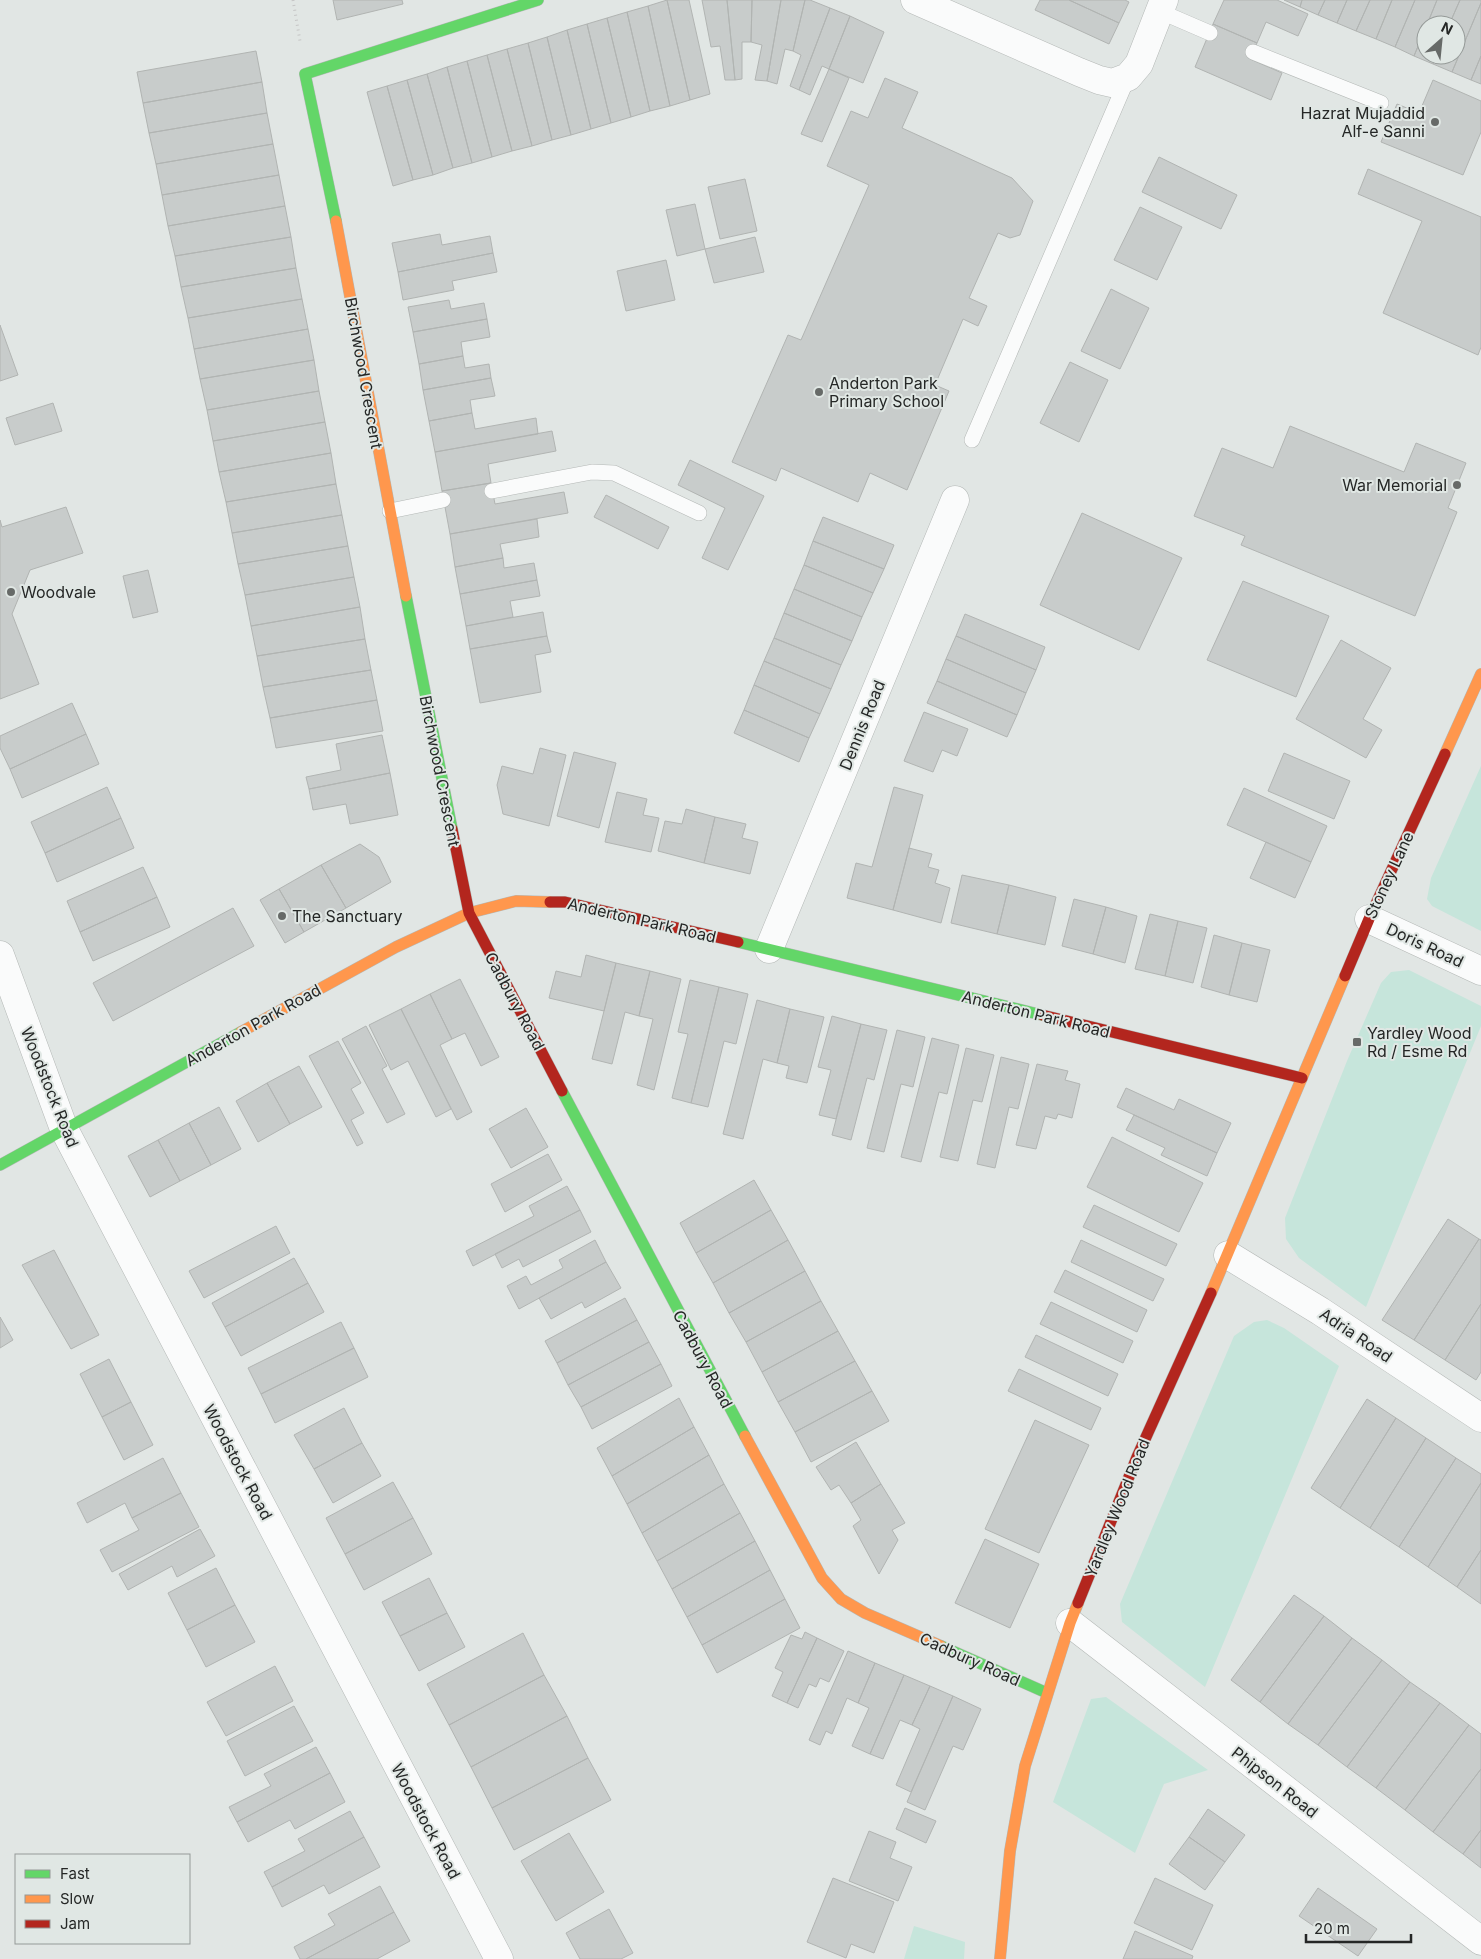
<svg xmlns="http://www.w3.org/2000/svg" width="1481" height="1959" font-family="Inter,sans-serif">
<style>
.green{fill:#c6e5db}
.building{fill:#c8cccb;stroke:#b1b4b2}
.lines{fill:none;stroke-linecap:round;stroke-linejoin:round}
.lane-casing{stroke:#b4b8b6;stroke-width:16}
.street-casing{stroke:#b4b8b6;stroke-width:29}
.fast-casing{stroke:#b4b8b6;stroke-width:12}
.slow-casing{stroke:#b4b8b6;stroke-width:12}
.jam-casing{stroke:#b4b8b6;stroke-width:12}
.path{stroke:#c6c6c6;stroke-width:3;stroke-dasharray:1 4;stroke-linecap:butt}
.lane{stroke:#fafbfb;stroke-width:15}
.street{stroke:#fafbfb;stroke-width:28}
.fast{stroke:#63d668;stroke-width:11}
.slow{stroke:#ff974d;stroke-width:11}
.jam{stroke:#b3261e;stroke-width:11}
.poi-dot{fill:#676a68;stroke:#e0e7e4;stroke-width:2}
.labels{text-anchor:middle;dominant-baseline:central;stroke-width:4;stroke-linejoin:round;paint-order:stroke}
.poi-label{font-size:16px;fill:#252726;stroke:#e0e7e4;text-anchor:start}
.street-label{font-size:16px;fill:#252726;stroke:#e0e7e4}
</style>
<rect width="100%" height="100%" fill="#e1e6e4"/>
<path class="green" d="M1481,766v165l-49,-25 -5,-7 4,-21z
M1409,970l72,36v20l-115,281 -67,-49 -13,-19 -1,-21 62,-157 34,-78 10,-11z
M1267,1320l17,8 55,38 -134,321 -83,-65 -2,-18 114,-268 20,-14z
M1106,1697l102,73 -44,14 -29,69 -82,-51 38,-103z
M914,1926l51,16 -1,17h-60z"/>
<path class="building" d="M333,0h69l1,4 -66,16z
M667,0h22l21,94 -20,6z
M667,0l23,100 -20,6 -22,-100z
M702,0h25l8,80h-10l-5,-34 -9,1z
M727,0h25l-1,42h-9v37l-7,1z
M752,0h29l-14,81 -12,-1 7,-35 -11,-3z
M781,0h24l-12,51 -8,-2 -8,35 -10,-3z
M805,0h5l20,8 -31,82 -9,-4 11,-31 -8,-4z
M1040,0h29l50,23 -10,21 -74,-34z
M1069,0h56l4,2 -10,21z
M1224,0h53l31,14 -10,22 -32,-14 -9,21 -44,-19z
M1284,0h18l-2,7z
M1302,0h23l-7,15 -18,-8z
M1325,0h22l-10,23 -19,-8z
M1347,0h23l-14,31 -19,-8z
M1370,0h22l-16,39 -20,-8z
M1392,0h23l-20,47 -19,-8z
M1415,0h22l-23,56 -19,-9z
M1437,0h23l-11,25h-22z
M1460,0h21v3l-29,69 -19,-8 3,-9h20v-30h-7z
M1481,3v53l-10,24 -19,-8z
M648,6l22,100 -20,5 -23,-99z
M830,8l20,8 -21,53 -7,-3 -12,29 -11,-5z
M627,12l23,99 -19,6 -24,-99z
M850,16l34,16 -21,51 -34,-14z
M607,18l24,99 -20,6 -24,-99z
M587,24l24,99 -20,6 -24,-99z
M1213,24l44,19 -7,16 32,14 -11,27 -76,-33z
M1426,27v28h10l-3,9 -19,-8z
M567,30l24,99 -20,6 -24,-98z
M547,37l24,98 -19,5 -24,-97z
M528,43l24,97 -20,6 -25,-97z
M507,49l25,97 -20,5 -25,-96z
M256,51l6,31 -119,21 -6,-31z
M487,55l25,96 -20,6 -25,-96z
M1481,56v28l-10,-4z
M467,61l25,96 -20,6 -25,-96z
M447,67l25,96 -19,5 -26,-94z
M829,69l20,9 -27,64 -21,-8z
M427,74l26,94 -20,7 -26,-95z
M885,78l33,14 -16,36 110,50 21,23 -13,34 -10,3 -12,-5 -29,65 18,8 -9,20 -15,-7 -28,66 14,6 -42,99 -37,-17 -12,29 -77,-34 -5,13 -44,-19 56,-127 13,5 68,-155 -42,-19 24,-55 17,7z
M407,80l26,95 -20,5 -26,-94z
M1433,80l48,21v31l-18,43 -82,-33 16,-38 22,9z
M262,82l5,31 -118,20 -6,-30z
M387,86l26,94 -20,6 -26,-94z
M267,113l6,31 -117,20 -7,-31z
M273,144l6,31 -117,20 -6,-31z
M1159,157l78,38 -16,34 -79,-37z
M1368,169l113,48v130l-3,8 -95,-42 39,-92 -64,-27z
M279,175l6,31 -117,20 -6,-31z
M745,179l12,52 -37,8 -12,-52z
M695,204l10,45 -28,7 -11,-46z
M285,206l6,31 -116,19 -7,-30z
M1140,207l42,20 -25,53 -43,-20z
M440,234l2,11 48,-9 3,17 -95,19 -6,-29z
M291,237l5,31 -115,19 -6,-31z
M755,237l9,35 -50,11 -9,-34z
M493,253l4,19 -45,9 2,9 -51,10 -5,-28z
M666,260l9,40 -49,11 -9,-40z
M296,268l6,31 -114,19 -7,-31z
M1111,289l38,19 -29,61 -39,-18z
M302,299l6,30 -114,20 -6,-31z
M449,300l2,9 33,-6 3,16 -74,13 -5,-25z
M487,319l3,18 -29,5 2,14 -44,8 -6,-32z
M0,325l18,50 -18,6z
M308,329l6,31 -114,19 -6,-30z
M463,356l2,12 24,-4 2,14 -68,12 -4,-26z
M314,360l5,31 -112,19 -7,-31z
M1070,362l38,18 -29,62 -39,-19z
M491,378l4,18 -25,4 2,13 -43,8 -6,-31z
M319,391l6,31 -112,19 -6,-31z
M53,403l9,28 -47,14 -9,-27z
M472,413l3,16 61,-11 2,16 -103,18 -6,-31z
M325,422l6,31 -112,19 -6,-31z
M1290,426l114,46 12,-29 50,20 -18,45 9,4 -42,104 -174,-71 4,-9 -51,-20 28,-68 51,20z
M552,431l4,20 -68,13 3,19 -49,8 -7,-39z
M331,453l5,31 -110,18 -7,-30z
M690,460l74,36 -36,74 -26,-12 23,-50 -47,-23z
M491,483l4,21 69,-12 4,21 -118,21 -8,-43z
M336,484l6,31 -110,18 -6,-31z
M606,495l63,32 -11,22 -64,-32z
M66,507l17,46 -53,17 -18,44 27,70 -39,15v-179l2,7z
M1082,513l100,45 -43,92 -99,-45z
M342,515l6,31 -110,18 -6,-31z
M823,517l71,28 -10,24 -71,-28z
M537,519l2,18 -39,7 3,14 -48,9 -5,-33z
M813,541l71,28 -11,24 -69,-28z
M348,546l6,31 -109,18 -7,-31z
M503,558l1,10 30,-5 3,17 -77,14 -5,-27z
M804,565l69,28 -11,24 -68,-28z
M148,570l10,42 -25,6 -10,-42z
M354,577l6,30 -109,19 -6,-31z
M537,580l3,16 -30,5 3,16 -47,9 -6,-32z
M1243,581l86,35 -33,81 -89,-37z
M794,589l68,28 -10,24 -68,-28z
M360,607l5,32 -108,17 -6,-30z
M543,612l4,24 -77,13 -4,-23z
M784,613l68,28 -11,24 -67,-27z
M965,614l80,33 -9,23 -80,-34z
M547,636l4,16 -16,3 6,37 -61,11 -10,-54z
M956,636l80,34 -10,23 -80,-34z
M774,638l67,27 -10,24 -67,-28z
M365,639l6,31 -108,17 -6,-31z
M1341,640l50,28 -28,51 19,11 -16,28 -70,-39z
M946,659l80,34 -9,22 -80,-34z
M764,661l67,28 -11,25 -66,-29z
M371,670l6,30 -107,18 -7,-31z
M937,681l80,34 -10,22 -80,-34z
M754,685l66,29 -11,24 -65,-28z
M377,700l6,31 -107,17 -6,-30z
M72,703l14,31 -76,35 -10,-21v-12z
M744,710l65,28 -10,24 -65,-29z
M924,712l44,17 -11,27 -15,-6 -9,22 -29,-11z
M86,734l13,30 -77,34 -12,-29z
M382,735l8,38 -81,16 -3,-12 35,-7 -5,-26z
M540,748l26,7 -17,71 -46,-12 -6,-29 5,-19 31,8z
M574,752l42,11 -17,65 -42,-12z
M1284,753l66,28 -16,38 -66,-28z
M390,773l8,42 -48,9 -4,-20 -33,6 -4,-21z
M107,787l14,31 -76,35 -14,-31z
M894,787l29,8 -30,115 -46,-12 9,-35 16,4z
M1244,788l83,38 -16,36 -84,-37z
M617,792l30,7 -4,16 16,3 -8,34 -46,-10z
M686,809l29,8 -11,46 -46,-12 7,-30 17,3z
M715,817l31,7 -4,14 16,4 -8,32 -46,-11z
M121,818l13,30 -77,34 -12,-29z
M1266,842l45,20 -16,36 -45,-20z
M360,844l19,13 12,25 -45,26 -25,-43z
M909,848l23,6 -4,13 11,3 -4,13 15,5 -9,35 -48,-13z
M321,865l25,43 -42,24 -25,-43z
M143,867l14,30 -77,35 -13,-31z
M962,875l47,10 -12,49 -46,-11z
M1009,885l47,12 -11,48 -48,-11z
M279,889l25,43 -19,11 -25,-43z
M157,897l13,30 -77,34 -13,-29z
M1074,899l32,8 -13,47 -31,-8z
M1106,907l31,9 -12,47 -32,-9z
M233,908l21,38 -141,75 -20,-38z
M1150,914l28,7 -13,55 -30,-7z
M1178,921l29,7 -14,55 -28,-7z
M1214,935l28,8 -13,52 -28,-8z
M1242,943l28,7 -13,52 -28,-7z
M586,955l30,8 -12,48 -55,-13 7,-27 25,6z
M616,963l34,8 -11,45 -14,-4 -13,52 -20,-5z
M650,971l31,8 -27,111 -17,-5 16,-66 -14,-3z
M460,979l39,78 -18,9 -16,-33 -13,6 -22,-45z
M690,980l29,7 -28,116 -19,-5 16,-64 -10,-2z
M719,987l29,7 -12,50 -12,-3 -16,66 -17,-4z
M430,994l22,45 -12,6 32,67 -15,8 -56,-111z
M757,1000l33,9 -13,54 -14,-4 -20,80 -20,-5z
M401,1009l50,100 -15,8 -28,-56 -17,9 -22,-45z
M790,1009l34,8 -17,66 -21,-5 3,-12 -12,-3z
M832,1016l29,8 -25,95 -17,-4 12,-45 -13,-3z
M861,1024l26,6 -13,50 -7,-2 -16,62 -19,-5z
M366,1026l21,40 -5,3 23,45 -18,9 -45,-84z
M897,1030l28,7 -12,50 -12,-3 -17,68 -17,-4z
M932,1038l27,7 -12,49 -8,-2 -18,70 -20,-5z
M338,1041l23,42 -10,6 13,24 -13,7 12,23 -6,3 -48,-90z
M966,1048l28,7 -12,47 -9,-2 -15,61 -18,-4z
M1001,1057l28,7 -11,45 -9,-2 -14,61 -18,-4z
M1037,1064l31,7 -3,9 15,4 -8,34 -14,-4 -2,5 -11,-3 -9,33 -20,-4z
M299,1066l23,41 -32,17 -23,-41z
M267,1083l23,41 -32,18 -22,-41z
M1126,1088l48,22 5,-11 52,24 -14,30 -100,-46z
M219,1107l22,42 -30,16 -22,-42z
M526,1108l22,39 -37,21 -22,-39z
M1134,1115l83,38 -10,23 -46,-21 4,-7 -39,-18z
M189,1123l22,42 -31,16 -22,-41z
M1112,1137l91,46 -24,49 -92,-45z
M158,1140l22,41 -30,16 -22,-41z
M548,1154l14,26 -57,32 -14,-28z
M754,1180l17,30 -75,43 -16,-30z
M567,1186l13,24 -107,56 -7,-15 68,-35 -5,-10z
M1094,1205l83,39 -11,22 -83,-39z
M580,1210l11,22 -68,35 -4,-8 -17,9 -7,-14z
M771,1210l17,30 -75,43 -17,-30z
M1448,1219l31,20 -65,101 -32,-20z
M276,1226l14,27 -86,45 -15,-27z
M1479,1239l2,1v64l-36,56 -31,-20z
M595,1240l11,22 -87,47 -12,-23 19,-10 5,9 32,-17 -4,-8z
M788,1240l17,31 -76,42 -16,-30z
M1081,1240l83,39 -11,22 -82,-39z
M54,1250l45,85 -28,14 -49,-84z
M294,1258l14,25 -83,44 -13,-24z
M606,1262l15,26 -36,20 -3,-6 -31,17 -12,-21z
M1065,1270l82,40 -10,22 -83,-40z
M805,1271l16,30 -75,41 -17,-29z
M308,1283l16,29 -83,44 -16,-29z
M625,1298l12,22 -80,43 -12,-22z
M821,1301l17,30 -76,41 -16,-30z
M1051,1302l82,39 -10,22 -83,-39z
M1481,1304v68l-5,8 -31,-20z
M0,1317l13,23 -13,8z
M637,1320l12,22 -81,43 -11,-22z
M341,1322l13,26 -93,46 -13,-26z
M838,1331l17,30 -77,41 -16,-30z
M1036,1335l82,39 -10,22 -83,-39z
M649,1342l12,22 -80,43 -13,-22z
M354,1348l14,29 -93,46 -14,-29z
M109,1359l22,43 -29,15 -22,-43z
M855,1361l17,30 -77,41 -17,-30z
M661,1364l11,22 -80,43 -11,-22z
M1019,1369l82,39 -10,22 -83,-39z
M872,1391l17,30 -78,41 -16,-30z
M679,1398l15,29 -82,49 -15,-28z
M1367,1399l29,19 -56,90 -29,-20z
M131,1402l22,43 -29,15 -22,-43z
M344,1408l18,35 -48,26 -20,-34z
M1396,1418l30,20 -56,90 -30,-20z
M1035,1420l54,25 -50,108 -54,-24z
M694,1427l15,28 -82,49 -15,-28z
M1426,1438l30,20 -57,89 -29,-19z
M856,1442l25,42 -30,19 -12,-18 -8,5 -15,-23z
M362,1443l19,33 -48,27 -19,-34z
M709,1455l15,29 -82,49 -15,-29z
M163,1458l18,35 -49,25 -7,-15 -38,20 -10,-20z
M1456,1458l25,16v9l-53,84 -29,-20z
M393,1482l20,36 -68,36 -19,-36z
M1481,1483v67l-24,37 -29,-20z
M724,1484l16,29 -83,48 -15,-28z
M881,1484l24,39 -13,7 6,10 -19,34 -26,-48 8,-6 -10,-17z
M181,1493l18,34 -87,45 -12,-22 39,-20 -7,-12z
M740,1513l15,28 -83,48 -15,-28z
M413,1518l19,36 -68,36 -19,-36z
M200,1529l15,27 -38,21 -5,-11 -44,24 -9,-16z
M985,1539l54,25 -29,64 -55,-25z
M755,1541l15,29 -83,47 -15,-28z
M1481,1550v54l-24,-17z
M216,1568l19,37 -48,25 -19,-37z
M770,1570l15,29 -83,46 -15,-28z
M429,1578l18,35 -47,23 -18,-34z
M1294,1595l30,21 -64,86 -29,-22z
M785,1599l15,29 -83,45 -15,-28z
M235,1605l20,37 -49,25 -19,-37z
M447,1613l18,34 -46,24 -19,-35z
M1324,1616l28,22 -64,86 -28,-22z
M805,1632l12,6 -30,65 -15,-7 11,-24 -8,-4 16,-33 11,4z
M523,1633l21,42 -95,50 -22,-41z
M817,1638l27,13 -15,31 -9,-4 -4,9 -7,-3 -11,24 -11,-5z
M1352,1638l30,22 -64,85 -30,-21z
M848,1651l27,12 -17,40 -11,-5 -15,36 -6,-3 -6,14 -11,-5z
M1382,1660l28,22 -63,85 -29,-22z
M875,1663l29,12 -34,79 -18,-8 17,-38 -11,-5z
M275,1666l18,35 -67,35 -19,-34z
M544,1675l23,41 -96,51 -22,-42z
M904,1675l26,11 -18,39 -12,-5 -17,39 -13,-5z
M1410,1682l30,21 -64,85 -29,-21z
M930,1686l23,10 -42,96 -15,-7 24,-56 -8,-4z
M953,1696l28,13 -18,41 -10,-4 -28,64 -18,-8z
M1440,1703l29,22 -64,85 -29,-22z
M294,1706l19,35 -68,35 -18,-35z
M567,1716l21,42 -96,50 -21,-41z
M1469,1725l12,9v35l-48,63 -28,-22z
M316,1747l14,26 -93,49 -8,-15 42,-21 -7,-12z
M588,1758l23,42 -97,50 -22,-42z
M1481,1769v61l-18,24 -30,-22z
M330,1773l15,29 -50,27 -5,-9 -42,22 -11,-20z
M905,1808l31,13 -10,22 -30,-14z
M1208,1809l37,26 -20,27 -36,-25z
M350,1811l14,26 -92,50 -8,-15 41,-21 -7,-12z
M1481,1830v38l-18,-14z
M869,1831l27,11 -6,16 22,9 -14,34 -49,-20z
M569,1833l35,59 -48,29 -35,-60z
M364,1837l16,30 -51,27 -5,-9 -42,22 -10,-20z
M1189,1837l36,25 -20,28 -36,-26z
M833,1878l61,24 -20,51 -23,-9 -5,14 -39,-16z
M1155,1878l58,27 -21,45 -58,-27z
M380,1886l14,26 -88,47h-6l-6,-12 41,-22 -7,-11z
M1318,1888l59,41 -19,27 -59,-40z
M609,1909l24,44 -12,6h-41l-14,-26z
M394,1912l16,29 -33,18h-71z
M1135,1931l58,25 -1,3h-69z"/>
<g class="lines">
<g class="lane-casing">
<path id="lane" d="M1159,11l51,22
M1253,52l128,51
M972,440l156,-363
M492,491l100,-19 22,1 85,40
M390,511l53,-11"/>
</g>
<g class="street-casing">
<path id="street" d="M915,0l164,72 20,8 13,3 16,-6 11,-13 25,-64
M1369,919l112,52
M769,949l186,-449
M0,955l64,174 435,830
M1228,1255l92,56 161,107
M1070,1623l411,318"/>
</g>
<g class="fast-casing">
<path id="fast" d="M336,221l-31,-147 233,-74
M406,596l46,233
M738,942l304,73
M562,1091l183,345
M0,1165l241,-133
M941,1646l106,47"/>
</g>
<g class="slow-casing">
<path id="slow" d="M336,221l70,375
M1445,754l36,-80
M241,1032l155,-85 73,-34 47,-12 34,1
M1211,1293l134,-317
M745,1436l77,142 19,21 24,14 76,33
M1000,1959l10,-108 15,-85 45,-143 8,-20"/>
</g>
<g class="jam-casing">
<path id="jam" d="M452,829l17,84 93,178
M550,902h15l173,40
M1345,976l24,-57 76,-165
M1042,1015l260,63
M1078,1603l59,-146 74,-164"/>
</g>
<path class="path" d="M293,0l7,41"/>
<use href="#lane" class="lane"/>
<use href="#street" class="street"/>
<use href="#fast" class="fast"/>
<use href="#slow" class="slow"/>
<use href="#jam" class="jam"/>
</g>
<g class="poi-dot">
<circle cx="1435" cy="122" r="5"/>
<circle cx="819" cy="392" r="5"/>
<circle cx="1457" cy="485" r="5"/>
<circle cx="11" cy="592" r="5"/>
<circle cx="282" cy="916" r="5"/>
<rect x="1352" y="1037" width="10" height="10" rx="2.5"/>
</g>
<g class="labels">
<g class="poi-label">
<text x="1425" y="113" text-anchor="end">Hazrat Mujaddid<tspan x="1425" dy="18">Alf-e Sanni</tspan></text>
<text x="829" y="383">Anderton Park<tspan x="829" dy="18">Primary School</tspan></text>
<text x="1447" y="485" text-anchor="end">War Memorial</text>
<text x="21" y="592">Woodvale</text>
<text x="292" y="916">The Sanctuary</text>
<text x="1367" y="1033">Yardley Wood<tspan x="1367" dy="18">Rd / Esme Rd</tspan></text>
</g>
<g class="street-label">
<text transform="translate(364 373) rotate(80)">Birchwood Crescent</text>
<text transform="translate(862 725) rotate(-68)">Dennis Road</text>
<text transform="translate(440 771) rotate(79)">Birchwood Crescent</text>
<text transform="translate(1389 875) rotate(-65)">Stoney Lane</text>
<text transform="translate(642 920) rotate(13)">Anderton Park Road</text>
<text transform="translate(1425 945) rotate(25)">Doris Road</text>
<text transform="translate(515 1001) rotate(62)">Cadbury Road</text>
<text transform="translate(1036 1014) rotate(14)">Anderton Park Road</text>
<text transform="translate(253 1025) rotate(-29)">Anderton Park Road</text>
<text transform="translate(50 1087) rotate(68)">Woodstock Road</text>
<text transform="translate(1356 1335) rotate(34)">Adria Road</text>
<text transform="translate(703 1359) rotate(62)">Cadbury Road</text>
<text transform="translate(238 1462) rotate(62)">Woodstock Road</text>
<text transform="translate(1117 1508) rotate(-68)">Yardley Wood Road</text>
<text transform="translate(970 1659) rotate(24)">Cadbury Road</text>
<text transform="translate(1275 1782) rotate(38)">Phipson Road</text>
<text transform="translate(426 1821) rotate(62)">Woodstock Road</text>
</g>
</g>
<rect x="15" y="1854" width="175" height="90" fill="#e0e7e4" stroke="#959a98"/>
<rect x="25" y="1870" width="25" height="8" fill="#63d668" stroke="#959a98"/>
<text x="60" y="1879" font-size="15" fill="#252726">Fast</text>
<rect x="25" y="1895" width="25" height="8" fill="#ff974d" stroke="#959a98"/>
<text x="60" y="1904" font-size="15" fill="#252726">Slow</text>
<rect x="25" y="1920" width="25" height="8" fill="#b3261e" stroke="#959a98"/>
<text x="60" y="1929" font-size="15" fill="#252726">Jam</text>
<g transform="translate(1441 40) rotate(27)"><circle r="24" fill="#e0e7e4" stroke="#959a98"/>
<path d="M0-4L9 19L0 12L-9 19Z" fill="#676a68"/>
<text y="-8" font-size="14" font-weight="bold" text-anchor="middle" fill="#252726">N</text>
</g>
<path d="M1306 1934v8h105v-8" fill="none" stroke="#252726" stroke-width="2.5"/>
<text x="1314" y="1934" font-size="15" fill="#252726" stroke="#e0e7e4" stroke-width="4" paint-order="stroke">20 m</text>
</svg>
